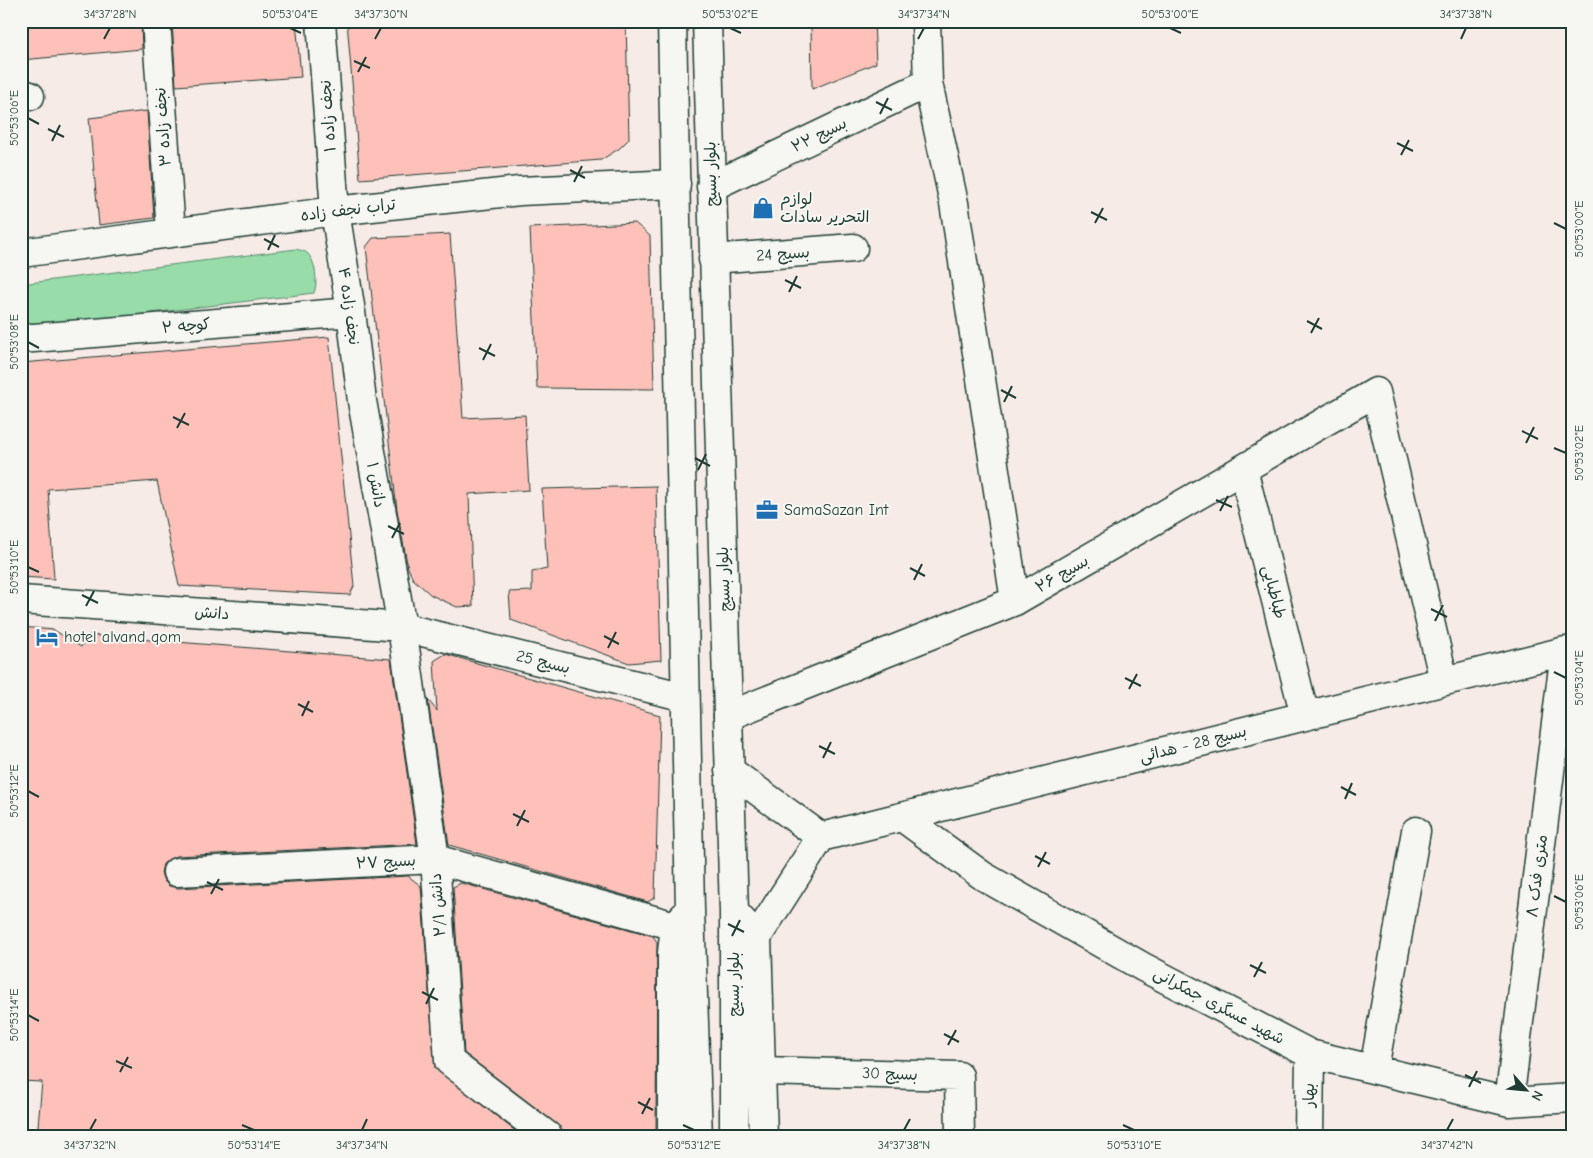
<svg xmlns="http://www.w3.org/2000/svg" width="1593" height="1158" font-family="'Comic Neue','Playpen Sans Arabic',sans-serif">
<style>
.green{fill:#97dca9;stroke:#5b8c6e}
.building{fill:#fdc1ba;stroke:#1f3d34}
.lines{fill:none;stroke-linecap:round;stroke-linejoin:round}
.street-casing{stroke:#1f3d34;stroke-width:31}
.primary-casing{stroke:#1f3d34;stroke-width:31}
.street{stroke:#f6f6f2;stroke-width:28}
.primary{stroke:#f6f6f2;stroke-width:28}
.ticks{fill:none;stroke:#1f3d34;stroke-width:2}
.labels{text-anchor:middle;dominant-baseline:central;stroke-width:4;stroke-linejoin:round;paint-order:stroke}
.street-label{font-size:16px;fill:#1f3d34;stroke:#f6f6f2}
.poi-label{font-size:16px;fill:#1f3d34;stroke:#f6f6f2;text-anchor:start}
.neatline{fill:none;stroke:#1f3d34;stroke-width:2}
.ticks-label{font-size:12px;text-anchor:middle;fill:#1f3d34}
</style>
<rect width="100%" height="100%" fill="#f7ebe7"/>
<filter id="ink" filterUnits="userSpaceOnUse"><feTurbulence type="fractalNoise" baseFrequency=".02" numOctaves="2"/><feDisplacementMap in="SourceGraphic" scale="10" xChannelSelector="R" yChannelSelector="G"/><feConvolveMatrix kernelMatrix="1 2 1 2 8 2 1 2 1" color-interpolation-filters="sRGB"/></filter>
<g filter="url(#ink)">
<path class="green" d="M296,249c3,1 9,2 11,4 9,7 11,31 7,40l-293,36v-45z"/>
<path class="building" d="M21,21h120l1,28 -121,11z
M172,21h124l5,56 -125,9z
M347,21h279l3,118 -9,9 -19,12 -241,19z
M811,21h63l2,42 -64,26z
M147,111l7,107 -55,7 -10,-107z
M635,223l15,13 4,153 -117,-1 -7,-160z
M450,234l13,184 62,-3 4,75 -60,4 4,112 -16,1 -26,-12 -18,-16 -5,-11 -11,-58 -31,-263 7,-9z
M329,337l25,249 -4,9 -171,-9 -22,-105 -109,8 6,90 -33,-2v-214z
M656,486l5,174 -32,3 -118,-43 -2,-28 23,-1v-19l15,-3 -5,-80z
M21,627l33,3 27,17 7,-12 303,24 26,185 -241,12 -7,3 -6,5 -2,9 3,8 5,5 9,2 230,-12 13,10 14,182 88,69h-486l5,-55 -21,-1z
M445,654l215,61 -5,182 -7,5 -199,-57 -21,-145 9,11 -3,-50z
M461,883l192,53 4,6 -1,195h-92l-6,-12 -94,-72 -11,-166z"/>
<g class="lines">
<g class="street-casing">
<path id="street" d="M156,21l15,211
M321,21l14,190 16,101 11,89 40,226 33,232 14,202 100,76
M926,21l2,62 26,120 61,398
M21,93l9,3
M711,187l217,-104
M21,253l314,-42 185,-20 156,-7
M713,259l140,-11
M21,339l330,-27
M1243,469l62,247
M21,600l381,27 283,70
M728,716l287,-115 361,-209 68,289
M729,770l92,67
M902,817l81,59 160,91 167,87 199,48 63,-4
M821,837l744,-186 -56,451
M177,872l258,-13 240,67
M757,937l64,-100
M1374,1069l42,-238
M761,1071l198,5 1,61
M1309,1137l1,-83"/>
</g>
<g class="primary-casing">
<path id="primary" d="M672,21l18,888 8,228
M707,21l27,891v225
M734,912l23,25 6,200
M672,1137v-185l3,-26 9,-10"/>
</g>
<use href="#street" class="street"/>
<use href="#primary" class="primary"/>
</g>
</g>
<path class="ticks" d="M290,28l11,5M730,28l11,5M1170,28l11,5M104,39l6,-11M375,39l6,-11M918,39l6,-11M1461,39l5,-11M354,61l16,7M358,72l8,-15M876,102l16,8M880,114l8,-16M28,118l11,6M48,129l16,8M52,141l8,-16M1397,143l16,8M1401,155l8,-15M570,170l15,8M574,182l8,-16M1091,212l16,8M1095,223l8,-15M1554,223l12,6M264,239l15,8M268,250l7,-15M785,280l16,8M789,292l8,-16M1307,321l15,8M1311,333l8,-15M28,342l11,6M479,348l16,8M483,360l8,-16M1001,390l15,8M1004,402l8,-16M173,417l16,8M177,428l8,-15M1522,431l16,8M1526,443l8,-16M1554,448l12,5M695,458l15,8M698,470l8,-16M1216,500l16,7M1220,511l8,-15M388,526l16,8M392,538l8,-15M28,567l11,5M910,568l15,8M914,580l8,-16M82,595l16,8M86,606l8,-15M1431,609l16,8M1435,621l8,-16M604,636l15,8M608,648l8,-16M1554,672l12,6M1125,678l16,8M1129,689l8,-15M298,704l15,8M302,716l7,-15M819,746l16,8M823,758l8,-16M1341,787l15,8M28,791l11,6M1345,799l7,-16M513,814l16,8M517,826l8,-16M1035,856l15,8M1038,867l8,-15M207,882l16,8M211,894l8,-15M1554,896l12,6M728,924l16,8M732,936l8,-16M1250,965l16,8M1254,977l8,-15M422,992l16,8M426,1004l8,-16M28,1015l11,6M944,1034l15,8M948,1045l8,-15M116,1061l16,7M120,1072l8,-15M1465,1075l16,8M1469,1087l8,-16M638,1102l15,8M642,1114l8,-16M242,1125l12,5M683,1125l11,5M1123,1125l11,5M90,1130l6,-11M362,1130l5,-11M904,1130l6,-11M1447,1130l6,-11"/>
<defs>
<g id="shop-bare" transform="scale(1.725)"><path d="M-5-2.5h2.3a2.7 3.5 0 0 1 5.4 0H5L5.5 6h-11ZM-1.5-2.5h3a1.5 2.3 0 0 0-3 0Z" fill="#1f6fb2" stroke="#f6f6f2" stroke-width="2.5" paint-order="stroke"/></g>
<g id="office-bare" transform="scale(1.725)"><path d="M-6-3h4V-5.5h4V-3h4V5H-6ZM-1-4.5V-3h2v-1.5ZM-6 0V1H6V0Z" fill="#1f6fb2" stroke="#f6f6f2" stroke-width="2.5" paint-order="stroke"/></g>
<g id="hotel-bare" transform="scale(1.725)"><path d="M-6-4.5h1.5V1H6V5H4.5V3h-9V5H-6ZM-4 0a1.8 1.8 0 1 1 3.6 0ZM.5 0V-2.5h3Q6-2.5 6 0Z" fill="#1f6fb2" stroke="#f6f6f2" stroke-width="2.5" paint-order="stroke"/></g>
</defs>
<g fill-rule="evenodd">
<use href="#shop-bare" x="763" y="208"/>
<use href="#office-bare" x="767" y="510"/>
<use href="#hotel-bare" x="47" y="637"/>
</g>
<g class="labels">
<g class="street-label">
<text transform="translate(328 116) rotate(-94)">نجف زاده ۱</text>
<text transform="translate(163 127) rotate(-94)">نجف زاده ۳</text>
<text transform="translate(819 135) rotate(-26)">بسیج ۲۲</text>
<text transform="translate(711 174) rotate(-91)">بلوار بسیج</text>
<text transform="translate(348 210) rotate(-7)">تراب نجف زاده</text>
<text transform="translate(783 254) rotate(-4)">بسیج 24</text>
<text transform="translate(349 306) rotate(82)">نجف زاده ۴</text>
<text transform="translate(186 326) rotate(-5)">کوچه ۲</text>
<text transform="translate(376 485) rotate(80)">دانش ۱</text>
<text transform="translate(1062 574) rotate(-30)">بسیج ۲۶</text>
<text transform="translate(724 579) rotate(-92)">بلوار بسیج</text>
<text transform="translate(1274 592) rotate(76)">طباطبایی</text>
<text transform="translate(212 613) rotate(4)">دانش</text>
<text transform="translate(543 662) rotate(14)">بسیج 25</text>
<text transform="translate(1193 744) rotate(-14)">بسیج 28 - هدائی</text>
<text transform="translate(386 862) rotate(-3)">بسیج ۲۷</text>
<text transform="translate(1537 876) rotate(-83)">۸ متری فدک</text>
<text transform="translate(438 905) rotate(-94)">دانش ۲/۱</text>
<text transform="translate(734 984) rotate(-90)">بلوار بسیج</text>
<text transform="translate(1219 1006) rotate(28)">شهید عسگری جمکرانی</text>
<text transform="translate(890 1074) rotate(2)">بسیج 30</text>
<text transform="translate(1309 1095) rotate(-90)">بهار</text>
</g>
<g class="poi-label">
<text x="780" y="199">لوازم<tspan x="780" dy="18">التحریر سادات</tspan></text>
<text x="784" y="510">SamaSazan Int</text>
<text x="64" y="637">hotel alvand qom</text>
</g>
</g>
<rect width="1593" height="1158" fill="none" stroke="#f6f6f2" stroke-width="55"/>
<g transform="translate(1526 1090) rotate(117)" stroke="#f6f6f2" stroke-width="4" paint-order="stroke">
<path d="M0-4L9 19L0 12L-9 19Z" fill="#1f3d34"/>
<text y="-8" font-size="14" font-weight="bold" text-anchor="middle" fill="#1f3d34">N</text>
</g>
<rect x="28" y="28" width="1538" height="1102" class="neatline"/>
<g class="ticks-label">
<text x="110" y="18">34°37'28"N</text>
<text x="290" y="18">50°53'04"E</text>
<text x="381" y="18">34°37'30"N</text>
<text x="730" y="18">50°53'02"E</text>
<text x="924" y="18">34°37'34"N</text>
<text x="1170" y="18">50°53'00"E</text>
<text x="1466" y="18">34°37'38"N</text>
<text transform="translate(14 118) rotate(-90)" y="4">50°53'06"E</text>
<text transform="translate(1579 229) rotate(-90)" y="4">50°53'00"E</text>
<text transform="translate(14 342) rotate(-90)" y="4">50°53'08"E</text>
<text transform="translate(1579 453) rotate(-90)" y="4">50°53'02"E</text>
<text transform="translate(14 567) rotate(-90)" y="4">50°53'10"E</text>
<text transform="translate(1579 678) rotate(-90)" y="4">50°53'04"E</text>
<text transform="translate(14 791) rotate(-90)" y="4">50°53'12"E</text>
<text transform="translate(1579 902) rotate(-90)" y="4">50°53'06"E</text>
<text transform="translate(14 1015) rotate(-90)" y="4">50°53'14"E</text>
<text x="90" y="1149">34°37'32"N</text>
<text x="254" y="1149">50°53'14"E</text>
<text x="362" y="1149">34°37'34"N</text>
<text x="694" y="1149">50°53'12"E</text>
<text x="904" y="1149">34°37'38"N</text>
<text x="1134" y="1149">50°53'10"E</text>
<text x="1447" y="1149">34°37'42"N</text>
</g>
</svg>
